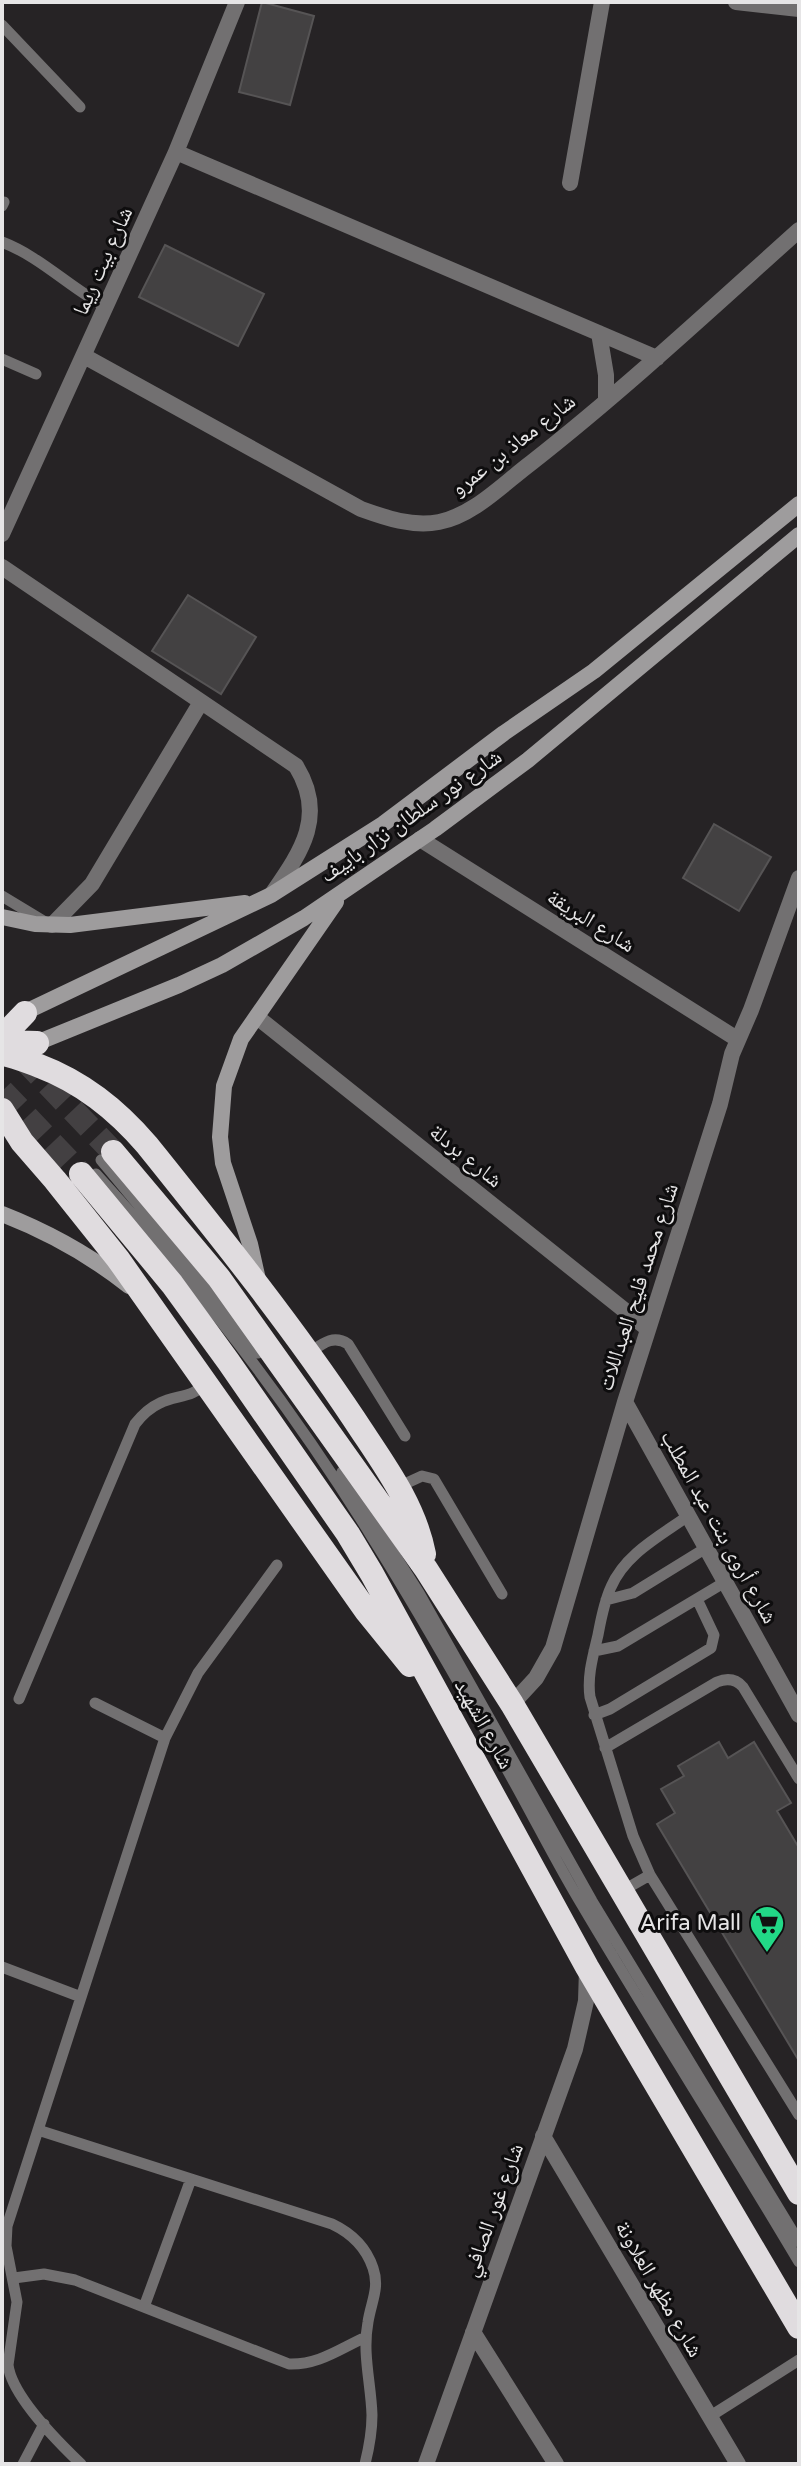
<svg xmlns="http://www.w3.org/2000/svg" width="801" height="2466" font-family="'Varela Round','Noto Naskh Arabic',sans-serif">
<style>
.building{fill:#434142;stroke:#565455;stroke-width:2}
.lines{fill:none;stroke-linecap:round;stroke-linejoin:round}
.highway-tunnel{stroke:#434042;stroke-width:24;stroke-dasharray:24 12;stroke-linecap:butt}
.lane{stroke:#727071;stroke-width:11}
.street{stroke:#727071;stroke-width:16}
.secondary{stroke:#9e9c9d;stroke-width:16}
.highway{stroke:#e0dcdf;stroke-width:24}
.labels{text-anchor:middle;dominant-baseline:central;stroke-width:6;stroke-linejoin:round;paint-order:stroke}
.street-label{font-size:22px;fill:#e6e5e6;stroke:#0e0d0e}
.poi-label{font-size:22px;fill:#e6e5e6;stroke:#0e0d0e;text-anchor:end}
</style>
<rect width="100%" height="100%" fill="#262325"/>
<path class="building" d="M262,2l52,14 -24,89 -51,-13z
M165,245l99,49 -26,52 -99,-49z
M188,595l68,42 -35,57 -69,-43z
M714,824l57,33 -32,54 -56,-33z
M719,1742l9,16 26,-16 37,61 -14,8 22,37v213l-142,-237 18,-11 -14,-24 23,-13 -6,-10z"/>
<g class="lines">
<path class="highway-tunnel" d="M23,1058l90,94
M2,1091l79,83"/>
<path class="lane" d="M2,25l78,82
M2,206l2,-4
M2,242c39,15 68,46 104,65
M2,359l34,15
M2,896l43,26
M101,1160l125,150 32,43
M96,1174c102,112 196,233 276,363 54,86 104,176 153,265 19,35 37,70 57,103 71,120 146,237 217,357
M309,1353c13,-9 24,-19 39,-9l57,92
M342,1472l77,121 173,308 207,341
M398,1487l24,-11 12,3 68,115
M688,1516c-28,20 -63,38 -77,71 -7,15 -10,32 -13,48 -5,21 -11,41 -8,62l43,139 17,39 149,240
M606,1600l27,-7 73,-45
M594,1651l24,-5 107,-64
M19,1699l116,-275c7,-9 14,-16 25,-21 16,-8 33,-5 46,-20
M95,1703l70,35
M594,1715l16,-6 101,-61 3,-13 -17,-36
M605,1748l112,-66c10,-4 19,-3 26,5l56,92
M622,1891l28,-16
M2,1967l79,30
M38,2130l127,-392 33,-65 79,-108
M14,2278l30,-4 31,6 214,84c30,1 50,-15 77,-27
M144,2307l47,-128
M709,2417l90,-57
M23,2464l21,-40
M81,2464c-23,-22 -69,-68 -73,-99l9,-63 -11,-56 1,-20 31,-96 294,94c19,9 34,23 41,44 7,20 -2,34 -5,54 -6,32 3,61 4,93 0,17 -3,33 -7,49"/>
<path class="street" d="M736,2l63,7
M176,152l481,206
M570,183l32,-181
M599,333l7,42v26
M84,356l277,153c25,9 51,18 78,13 35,-7 64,-38 92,-59 93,-73 180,-154 268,-233
M2,534l174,-382 61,-150
M2,567l294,199c31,50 5,86 -24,128
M420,839l317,200
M52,925l40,-41 109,-182
M257,1017l391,312
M625,1402l174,313
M512,1704l24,-26 17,-30 72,-246 95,-298 12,-50 19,-44 48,-132
M543,2136l195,328
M473,2332l83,132
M426,2464l149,-415 11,-48 1,-32"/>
<path class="secondary" d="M2,917l33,7 35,1 175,-22
M17,1016l254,-121 112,-71 121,-91 90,-62 205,-167
M29,1046l150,-61 43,-20 82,-47 131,-89 93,-69 271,-225
M2,1214c46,18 88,41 127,72
M259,1284l-9,-40 -27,-81 -3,-26 4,-51 17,-47 95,-137"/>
<path class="highway" d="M2,1037l23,-24
M2,1042l35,1
M2,1054c12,2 24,7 35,11 45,17 79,44 110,80 72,90 143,178 207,274 28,43 60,84 70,135
M2,1110l20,32 33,38 63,79 249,353 43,53
M113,1152l106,126 207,291 86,135 287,489
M81,1174l91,110 56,77 120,173 24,40 215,393 212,360"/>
</g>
<defs>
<g id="supermarket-pin" transform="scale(1.8)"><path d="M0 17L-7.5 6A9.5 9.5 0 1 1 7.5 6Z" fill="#22d887" stroke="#0e0d0e"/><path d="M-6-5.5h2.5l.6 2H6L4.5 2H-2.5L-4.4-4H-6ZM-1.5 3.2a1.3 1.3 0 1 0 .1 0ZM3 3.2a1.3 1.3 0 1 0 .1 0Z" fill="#111"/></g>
</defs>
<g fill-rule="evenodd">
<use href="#supermarket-pin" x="767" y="1923"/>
</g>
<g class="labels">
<g class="street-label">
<text transform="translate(103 261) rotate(-66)">شارع بيت ريما</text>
<text transform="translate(513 445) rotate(-38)">شارع معاذ بن عمرو</text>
<text transform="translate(411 816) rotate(-35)">شارع نور سلطان نزار باييف</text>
<text transform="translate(591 921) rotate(32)">شارع البريقة</text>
<text transform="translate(466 1156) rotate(39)">شارع بردلة</text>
<text transform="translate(638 1287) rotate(-72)">شارع محمد فليح العبداللات</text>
<text transform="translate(719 1527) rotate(61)">شارع أروى بنت عبد المطلب</text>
<text transform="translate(484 1724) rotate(61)">شارع الشهيد</text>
<text transform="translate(493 2210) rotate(-70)">شارع غور الصافي</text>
<text transform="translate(659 2289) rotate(60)">شارع مظهر العلاونة</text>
</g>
<g class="poi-label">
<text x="741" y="1923">Arifa Mall</text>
</g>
</g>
<rect width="801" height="2466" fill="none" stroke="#e6e5e6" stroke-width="8"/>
</svg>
